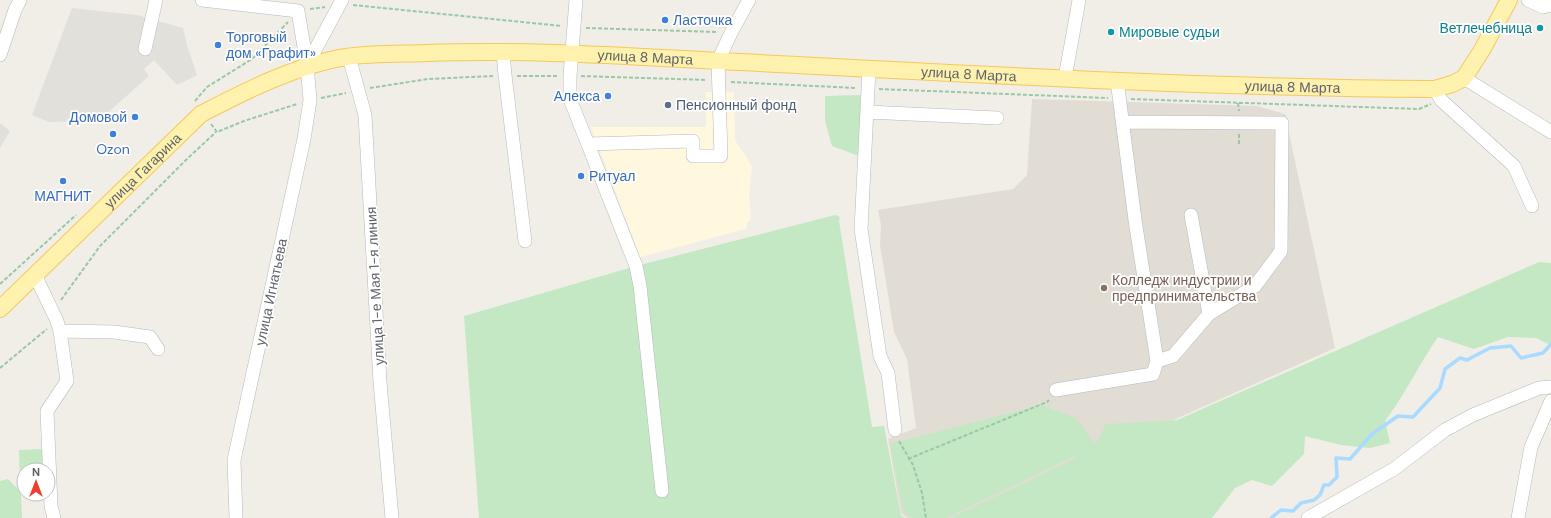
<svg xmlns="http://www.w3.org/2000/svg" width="1551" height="518" font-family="'DM Sans',sans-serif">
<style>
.commercial{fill:#fff7de}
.industrial{fill:#e2e0db}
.education{fill:#e1ddd5}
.green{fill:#c3e8c3}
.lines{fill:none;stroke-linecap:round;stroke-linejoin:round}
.stream{stroke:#a9daff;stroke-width:3.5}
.minor-casing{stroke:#b7b9bd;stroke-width:14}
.major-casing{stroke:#f5c95c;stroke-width:18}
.path{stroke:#9ac8a7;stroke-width:2;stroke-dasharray:4 2;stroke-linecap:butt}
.minor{stroke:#fff;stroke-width:13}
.major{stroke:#fff1ae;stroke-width:16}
.shop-dot{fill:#3f7fe0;stroke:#fff;stroke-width:1.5}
.culture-dot{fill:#0f9aa8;stroke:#fff;stroke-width:1.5}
.service-dot{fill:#5c6f8a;stroke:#fff;stroke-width:1.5}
.education-dot{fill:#8d6e63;stroke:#fff;stroke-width:1.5}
.labels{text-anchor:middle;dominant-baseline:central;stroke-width:3.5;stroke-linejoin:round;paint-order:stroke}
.shop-label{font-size:14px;fill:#366cbe;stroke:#fff;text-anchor:start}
.culture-label{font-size:14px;fill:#0d838f;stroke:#fff;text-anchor:end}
.street-label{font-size:14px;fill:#5e6267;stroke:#fff}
.service-label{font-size:14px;fill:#4e5e75;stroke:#fff;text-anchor:start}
.education-label{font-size:14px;fill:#785e54;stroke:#fff;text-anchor:start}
</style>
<rect width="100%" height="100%" fill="#f1eee7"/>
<path class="commercial" d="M706,92h28l1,48 17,26 -3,29 2,24 -4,4 -1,6 -106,28 -49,-130h115z"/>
<path class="industrial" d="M72,8l65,7 46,13 4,18 10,29 -20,10 -23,-25 -10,9 5,7 -51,45 -49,1 -17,-7z
M0,123l10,8 -10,17z"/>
<path class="education" d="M1032,99l225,7 28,8 50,234 -381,170h-47l-6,-5 -13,-74 28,-11 -9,-69 -13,-27 -14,-87 1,-20 -3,-15 135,-21 14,-14z"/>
<path class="green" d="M860,95l3,37 -4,24 -27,-10 -7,-25v-25z
M835,215l5,2 -1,4 33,206 12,-1 17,89 4,3h-426l-15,-202 172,-50z
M1539,262l12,1v82l-15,-7 -28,-1 -34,12 -36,-12c-19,27 -33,58 -53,84l5,22 -20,5 -29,-3 -36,-9 -1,18 -32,32 -20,-6 -17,8 -23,30h-261l121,-58 7,-6 -133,64h-34l-8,-5 -14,-69 151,-39 35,13 18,25 4,-3 8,-16 71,-4z
M45,449v21h-21v19l-4,1 -1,-40z
M8,479l13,13 1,26h-22v-37z"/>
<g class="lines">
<path class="stream" d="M1271,518l10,-8 12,1 8,-8 13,-3 6,-5 4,-10h5l8,-8 -1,-19 14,1 22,-25 26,-18 15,1 27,-29 5,-19 15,-11 7,2 23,-12 21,-2 10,12 22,-5 8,-9"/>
<g class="minor-casing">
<path id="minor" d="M202,0l96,11 9,54 3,35 -6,39 -70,321 2,58
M576,0l-6,76v23l66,167 4,20 22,205
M1528,0l15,7 8,-2
M145,49l11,-49
M503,52l2,23 20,166
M0,55l15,-45 5,-10
M349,57l16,58 15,267 12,136
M307,65l35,-65
M869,69l-8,160 19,127 8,17 7,57
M1065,78l14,-78
M1464,78l87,54
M1117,80l18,140 22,141 16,-5 36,-42 46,-28 26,-35 1,-128 -159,-1
M1435,89l6,11 73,66 18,40
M867,112l130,6
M588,144l105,-3v15h28l-3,-95 13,-28 18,-33
M1191,215l18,99
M35,275l22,46 3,10 7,50 -20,30 4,95 3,12
M60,331l54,1 36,5 8,12
M1056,390l97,-16 4,-13
M1308,518l86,-49 51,-39 28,-15 66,-27 12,-1
M1518,518l13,-71 20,-46"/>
</g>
<g class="major-casing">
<g id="major">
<path id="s1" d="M0,309l201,-195c44,-23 96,-49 145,-57 26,-4 55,-3 81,-4 104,-4 209,4 313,9 231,12 463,26 695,27l17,-5 12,-6 18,-28 27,-50"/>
</g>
</g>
<path class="path" d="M353,5l209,21
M310,9l15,-2
M586,28l132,4
M517,76h42
M581,76l126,4
M731,82l125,6
M370,88l58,-9 65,-3
M879,89l229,9
M321,98l25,-5
M1131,99l288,10 12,-5
M195,101l12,-14 45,-28 36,-37
M1238,103l1,8
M211,124l6,8 27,-11 53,-17
M1239,134v10
M0,284l76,-69
M61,300l39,-54 88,-88 28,-26
M0,368l47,-39
M899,441l14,24 9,28 4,25
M908,459l139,-57 2,-2"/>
<use href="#minor" class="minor"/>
<use href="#major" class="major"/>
</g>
<g class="shop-dot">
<circle cx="665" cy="20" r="4"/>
<circle cx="218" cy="45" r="4"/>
<circle cx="608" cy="96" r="4"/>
<circle cx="135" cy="117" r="4"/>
<circle cx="113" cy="134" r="4"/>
<circle cx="581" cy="176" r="4"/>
<circle cx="63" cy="181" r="4"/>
</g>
<g class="culture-dot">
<circle cx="1540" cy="28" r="4"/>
<circle cx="1111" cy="32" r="4"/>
</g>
<circle class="service-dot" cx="668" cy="105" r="4"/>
<circle class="education-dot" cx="1104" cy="288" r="4"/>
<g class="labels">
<g class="shop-label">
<text x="673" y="20">Ласточка</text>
<text x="226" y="37">Торговый<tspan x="226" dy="16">дом «Графит»</tspan></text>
<text x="600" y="96" text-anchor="end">Алекса</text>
<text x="127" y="117" text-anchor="end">Домовой</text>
<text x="113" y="149" text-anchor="middle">Ozon</text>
<text x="589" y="176">Ритуал</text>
<text x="63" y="196" text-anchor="middle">МАГНИТ</text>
</g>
<g class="culture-label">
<text x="1532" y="28">Ветлечебница</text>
<text x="1119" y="32" text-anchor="start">Мировые судьи</text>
</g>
<g class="street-label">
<text stroke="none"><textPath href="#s1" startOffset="736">улица 8 Марта</textPath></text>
<text stroke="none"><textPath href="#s1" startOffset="1060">улица 8 Марта</textPath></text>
<text stroke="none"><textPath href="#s1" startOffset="1384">улица 8 Марта</textPath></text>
<text stroke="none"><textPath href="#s1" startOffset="199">улица Гагарина</textPath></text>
<text transform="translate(375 286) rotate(-93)">улица 1-е Мая 1-я линия</text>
<text transform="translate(271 292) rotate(-78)">улица Игнатьева</text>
</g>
<g class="service-label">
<text x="676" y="105">Пенсионный фонд</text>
</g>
<g class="education-label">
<text x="1112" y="280">Колледж индустрии и<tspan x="1112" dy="16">предпринимательства</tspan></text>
</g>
</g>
<g transform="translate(36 482)"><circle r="19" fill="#ffffff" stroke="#bfc0c2"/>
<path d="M0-3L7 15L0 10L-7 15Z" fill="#ee3e30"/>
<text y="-6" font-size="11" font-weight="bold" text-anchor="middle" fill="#5e6267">N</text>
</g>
</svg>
